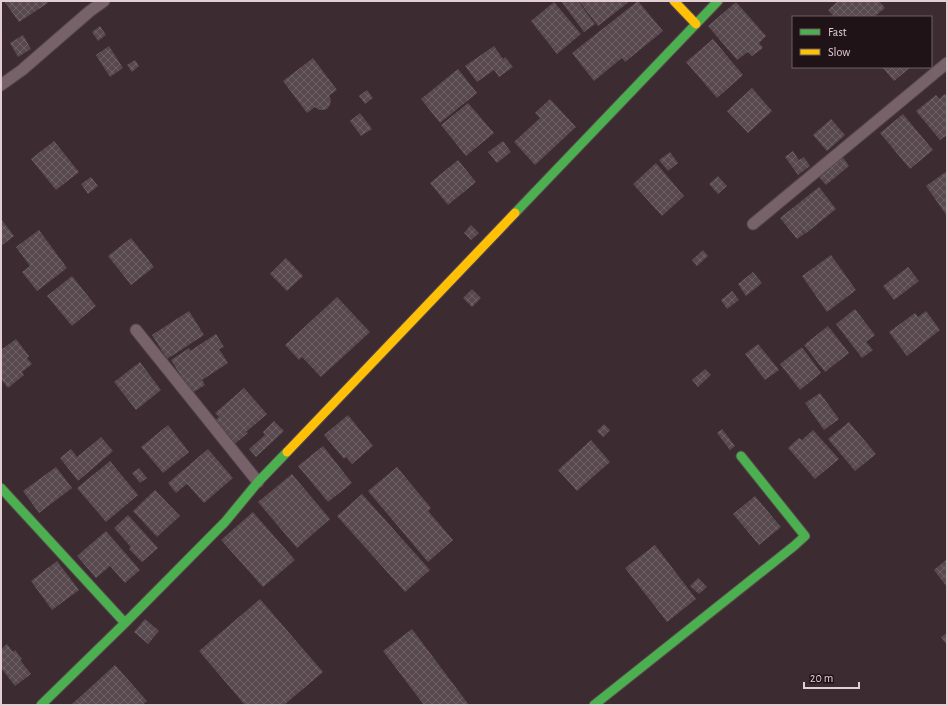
<svg xmlns="http://www.w3.org/2000/svg" width="948" height="706" font-family="'Alegreya Sans',sans-serif">
<style>
.building{fill:url(#building-cross-hatch)}
.lines{fill:none;stroke-linecap:round;stroke-linejoin:round}
.lane-casing{stroke:#55474c;stroke-width:13}
.fast-casing{stroke:#55474c;stroke-width:11}
.slow-casing{stroke:#55474c;stroke-width:11}
.lane{stroke:#766268;stroke-width:11}
.fast{stroke:#4caf50;stroke-width:9}
.slow{stroke:#ffc107;stroke-width:9}
</style>
<defs>
<pattern id="building-cross-hatch" width="8" height="8" patternUnits="userSpaceOnUse"><rect width="8" height="8" fill="#57494e"/><path d="M0 0l8 8M0 8l8-8" fill="none" stroke="#6f6267"/></pattern>
</defs>
<rect width="100%" height="100%" fill="#3c2b31"/>
<path class="building" d="M4,1h43l1,2 -29,19z
M561,1h17l17,23 -11,8z
M579,1h51l-32,25z
M638,1l25,30 -38,31 -3,-4 -28,23 -22,-28z
M838,1h41l6,7 -11,9h-40l-6,-7z
M554,2l27,32 -24,20 -26,-33z
M736,2l30,34 -7,7 4,5 -11,8 -4,-4 -11,8 -29,-34z
M100,26l6,9 -8,6 -6,-9z
M23,35l8,14 -13,8 -8,-14z
M713,39l30,36 -26,23 -31,-36z
M109,46l14,22 -13,9 -14,-22z
M494,46l9,13 2,-2 8,10 -14,10 -5,-7 -17,12 -12,-16z
M313,58l24,32 -8,6 2,4 -1,5 -3,4 -4,1h-4l-4,-3 -8,6 -24,-32z
M135,60l4,6 -7,6 -5,-7z
M882,67h29l-17,14z
M458,69l19,24 -37,30 -19,-24z
M752,88l20,23 -24,22 -21,-22z
M367,90l6,8 -8,6 -6,-8z
M945,94l2,3v38l-7,5 -24,-29 20,-16 3,4z
M550,99l26,28 -41,38 -21,-23 26,-24 -5,-5z
M468,103l26,30 -28,23 -25,-31z
M360,113l12,16 -11,7 -11,-15z
M903,114l30,36 -23,19 -30,-36z
M831,119l14,16 -18,16 -14,-16z
M54,141l25,31 -23,18 -25,-31z
M503,141l8,11 -14,11 -9,-11z
M793,151l6,9 5,-3 6,9 -12,9 -13,-18z
M670,152l8,11 -10,8 -9,-11z
M842,156l7,10 -23,19 -8,-9z
M458,160l18,22 -28,23 -18,-22z
M656,163l28,33 -22,20 -29,-32z
M947,171v45l-21,-30z
M718,176l9,10 -9,8 -9,-10z
M91,177l7,9 -10,8 -7,-10z
M819,187l17,22 -31,25 -6,-8 5,8 -7,5 -17,-21z
M1,219l13,17 -13,10z
M471,225l8,8 -8,7 -7,-7z
M39,230l28,38 -30,23 -15,-19 8,-6 -14,-19z
M131,238l23,29 -23,18 -23,-29z
M703,250l5,6 -11,10 -5,-6z
M831,255l25,35 -29,22 -25,-36z
M286,258l17,18 -16,15 -17,-17z
M908,267l11,14 -25,19 -11,-14z
M753,272l9,11 -16,13 -8,-12z
M72,276l24,30 -24,20 -25,-30z
M472,289l9,9 -9,9 -9,-9z
M732,291l7,9 -12,9 -6,-9z
M337,297l33,35 -49,45 -19,-20 -3,3 -14,-15z
M855,309l20,26 -9,7 7,8 -11,8 -26,-34z
M189,311l15,24 -37,24 -15,-24z
M926,311l14,19 -33,26 -18,-24 26,-19 3,4z
M828,326l21,27 -24,19 -21,-27z
M216,334l8,13 -5,2 9,14 -26,17 3,5 -13,8 -21,-33 18,-12 1,3z
M16,339l13,17 -2,2 5,6 -10,8 2,3 -16,13 -7,-9v-29z
M758,344l21,26 -14,10 -20,-26z
M802,347l19,26 -21,17 -20,-26z
M140,362l21,28 -25,20 -22,-28z
M705,369l6,6 -13,12 -6,-7z
M244,388l23,26 -21,18 2,1 -16,13 -20,-23 7,-6 -4,-4z
M820,393l19,26 -15,11 -19,-27z
M348,415l25,31 -21,18 -6,-7 -2,2 -20,-24z
M274,421l10,10 -28,26 -7,-8 16,-14 -2,-3z
M849,422l27,32 -21,17 -27,-32z
M604,424l6,6 -7,7 -6,-6z
M168,425l21,27 -26,21 -22,-26z
M722,429l13,17 -5,4 -13,-17z
M813,430l26,29 -24,20 -27,-31 11,-10 3,2z
M101,437l12,14 -35,30 -18,-23 11,-9 6,8z
M591,440l19,22 -33,29 -19,-21z
M323,446l29,37 -24,19 -30,-36z
M208,449l25,29 -29,25 -17,-19 -11,9 -8,-10z
M110,461l28,34 -32,27 -29,-34z
M56,467l16,21 -33,25 -16,-22z
M397,467l34,41 -3,3 25,29 -25,22 -60,-71z
M139,468l8,10 -7,5 -8,-10z
M292,474l38,45 -33,29 -39,-46z
M155,490l25,26 -23,21 -24,-26z
M362,494l68,76 -25,22 -68,-76z
M755,496l26,31 -22,18 -26,-31z
M253,512l42,48 -32,27 -42,-47z
M128,515l30,33 -16,14 -13,-13 2,-2 -17,-19z
M106,531l34,39 -15,13 -15,-17 -14,12 -19,-22z
M655,545l41,54 -29,23 -42,-54z
M947,559v28l-13,-17z
M57,561l22,29 -27,20 -21,-29z
M698,578l9,9 -8,7 -9,-8z
M260,599l63,73 -39,33h-39l-46,-54z
M145,619l14,12 -11,13 -14,-12z
M412,629l57,76h-45l-41,-54z
M947,633v12l-6,-8z
M7,644l6,8 2,-2 7,9 -2,1 11,14 -16,12 -14,-18v-19z
M115,665l32,36 -5,4h-71z"/>
<g class="lines">
<g class="lane-casing">
<path id="lane" d="M1,85l21,-15 68,-59 14,-10
M753,224l194,-161
M136,330l122,152"/>
</g>
<g class="fast-casing">
<path id="fast" d="M515,213l203,-212
M1,488l124,135
M41,705l84,-82 100,-101 33,-40 29,-30
M594,705l200,-159 11,-10 -64,-80"/>
</g>
<g class="slow-casing">
<path id="slow" d="M674,1l22,23
M287,452l228,-239"/>
</g>
<use href="#lane" class="lane"/>
<use href="#fast" class="fast"/>
<use href="#slow" class="slow"/>
</g>
<rect width="948" height="706" fill="none" stroke="#e2ced3" stroke-width="4"/>
<rect x="792" y="16" width="140" height="52" fill="#201317" stroke="#6e5e62"/>
<rect x="800" y="29" width="20" height="6" fill="#4caf50" stroke="#6e5e62"/>
<text x="828" y="36" font-size="12" fill="#e2ced3">Fast</text>
<rect x="800" y="49" width="20" height="6" fill="#ffc107" stroke="#6e5e62"/>
<text x="828" y="56" font-size="12" fill="#e2ced3">Slow</text>
<path d="M804 682v6h55v-6" fill="none" stroke="#e2ced3" stroke-width="2"/>
<text x="810" y="682" font-size="12" fill="#e2ced3" stroke="#201317" stroke-width="3" paint-order="stroke">20 m</text>
</svg>
